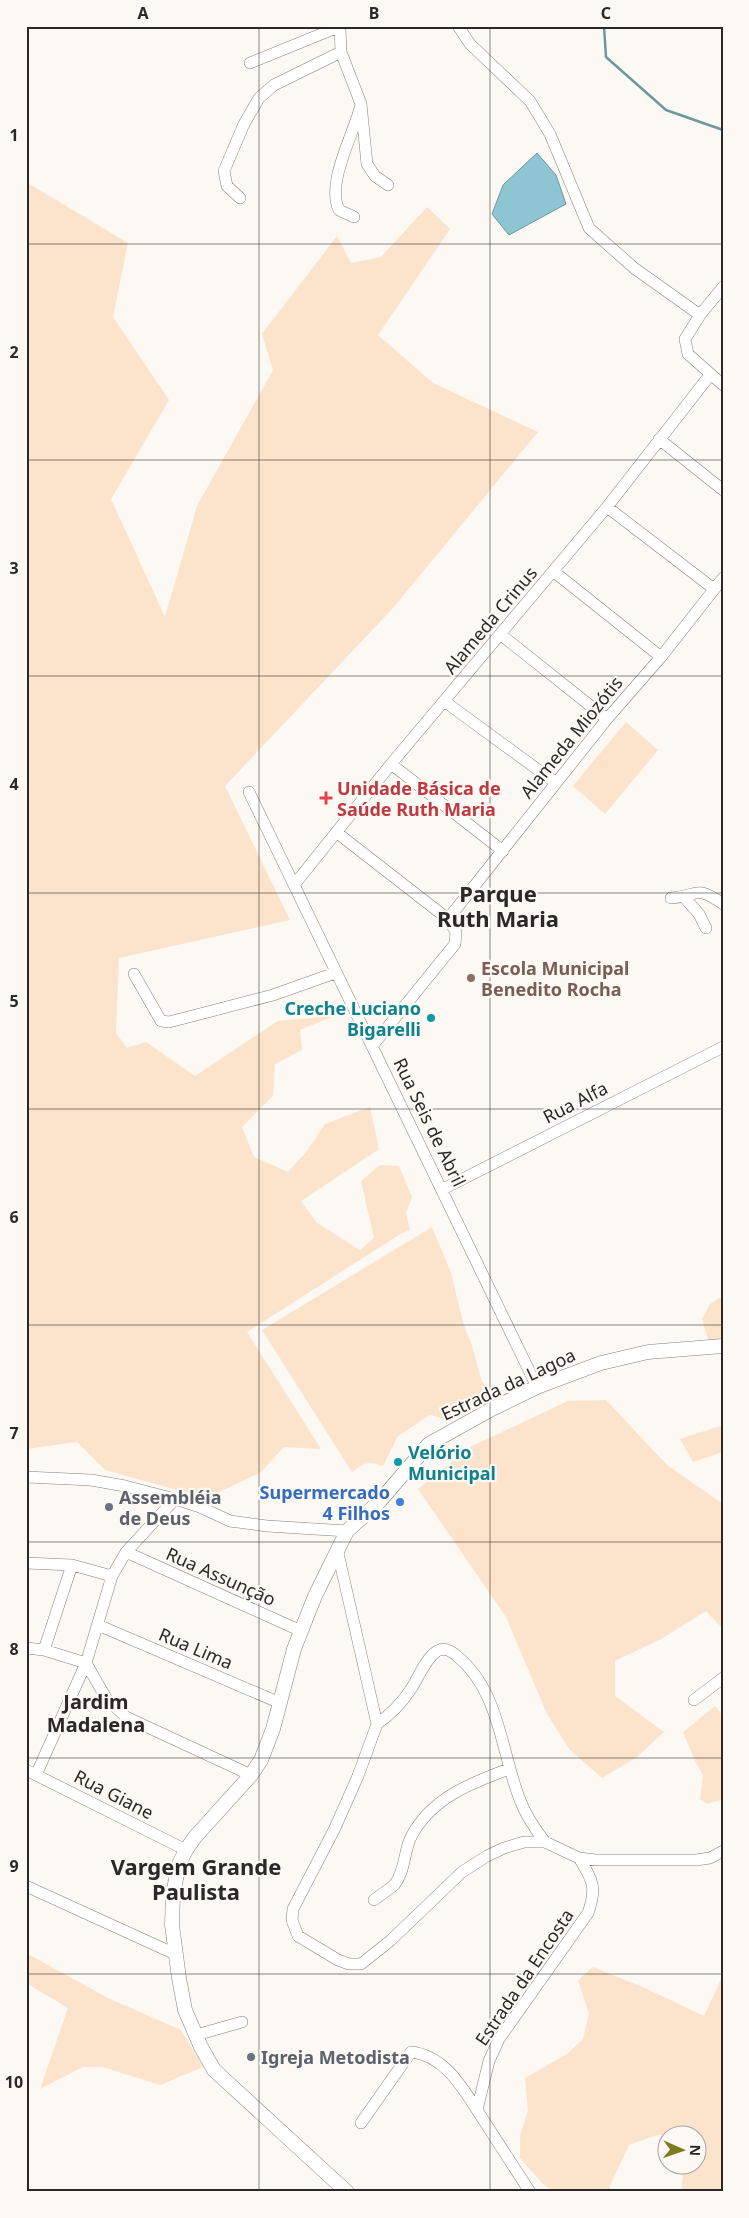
<svg xmlns="http://www.w3.org/2000/svg" width="749" height="2218" font-family="'Noto Sans',sans-serif">
<style>
.green{fill:#fbe3cc}
.water{fill:#8dc5d2;stroke:#6f969f}
.lines{fill:none;stroke-linecap:round;stroke-linejoin:round}
.stream{stroke:#6f969f;stroke-width:2.5}
.minor-casing{stroke:#85827e;stroke-width:12}
.tertiary-casing{stroke:#85827e;stroke-width:15}
.minor{stroke:#fff;stroke-width:11}
.tertiary{stroke:#fff;stroke-width:14}
.grid{fill:none;stroke:#2a2927;stroke-width:1;stroke-opacity:0.55}
.health-dot{fill:#e0444e;stroke:#fcf8f4;stroke-width:2}
.education-dot{fill:#8d6e63;stroke:#fcf8f4;stroke-width:2}
.culture-dot{fill:#0f9aa8;stroke:#fcf8f4;stroke-width:2}
.shop-dot{fill:#3f7fe0;stroke:#fcf8f4;stroke-width:2}
.worship-dot{fill:#6b7280;stroke:#fcf8f4;stroke-width:2}
.labels{text-anchor:middle;dominant-baseline:central;stroke-width:4.5;stroke-linejoin:round;paint-order:stroke}
.street-label{font-size:18px;fill:#2a2927;stroke:#fcf8f4}
.health-label{font-size:18px;font-weight:bold;fill:#be3a42;stroke:#fcf8f4;text-anchor:start}
.education-label{font-size:18px;font-weight:bold;fill:#785e54;stroke:#fcf8f4;text-anchor:start}
.culture-label{font-size:18px;font-weight:bold;fill:#0d838f;stroke:#fcf8f4;text-anchor:end}
.shop-label{font-size:18px;font-weight:bold;fill:#366cbe;stroke:#fcf8f4;text-anchor:end}
.worship-label{font-size:18px;font-weight:bold;fill:#5b616d;stroke:#fcf8f4;text-anchor:start}
.quarter-label{font-size:20px;font-weight:bold;fill:#2a2927;stroke:#fcf8f4}
.district-label{font-size:22px;font-weight:bold;fill:#2a2927;stroke:#fcf8f4}
.neatline{fill:none;stroke:#2a2927;stroke-width:2}
.grid-label{font-size:16px;text-anchor:middle;font-weight:bold;fill:#2a2927}
</style>
<rect width="100%" height="100%" fill="#fcf8f4"/>
<path class="green" d="M26,182l102,61 -15,74 56,83 -58,99 54,118 32,-111 76,-136 -11,-36 75,-98 14,27 30,-6 46,-50 23,22 -72,106 55,48 105,49 -145,176 -168,178 65,134 -171,38 -3,75 11,15 19,-6 49,34 83,-55 56,-5 -34,14 2,20 -27,14 -2,32 -31,31 12,30 34,15 19,-21 18,-27 45,-17 9,42 -78,52 16,22 43,27 14,-12 -13,-57 19,-16 19,1 13,31 -6,16 4,17 -11,5 -152,97 74,117 -37,-2 -24,26 -54,25 -101,-28 -28,-28 -51,7z
M626,722l32,28 -53,64 -32,-28z
M432,1227l19,46 12,49 9,24 10,36 14,14 -54,22 -12,-3 -32,21 -15,30c-14,-6 -19,-3 -31,6l-90,-142z
M723,1296v44h-15l-6,-21 8,-15z
M606,1400l61,65 56,39v125l-17,-18 -45,28 -46,22v35l49,36 -27,25 -35,21 -32,-28 -23,-36 -41,-97 -88,-128 54,-43 96,-45z
M723,1425v27l-30,10 -13,-23z
M715,1706l8,10v83l-16,5 -7,-5 3,-24 -7,-12 -13,-31z
M26,1953l82,45 73,32 22,37 -43,18 -57,-18h-20l-43,22 28,-81 -42,-25z
M593,1967l52,21 59,28 19,-41v217h-42l3,-26h12v-30l-39,-1 -28,10 -19,41v6h-56l-11,-8 -23,-26v-22l8,-25 -3,-33 42,-24 16,-15 6,-25 -11,-34z"/>
<path class="water" d="M537,153l19,22 10,29 -57,31 -17,-21 11,-29z"/>
<g class="lines">
<path class="stream" d="M604,26l2,31 60,53 57,20"/>
<g class="minor-casing">
<path id="minor" d="M458,26l12,18 60,57 20,33 39,94 45,40 66,47
M340,28l1,24 20,52 6,60 8,12 13,9
M250,63l91,-37
M240,198l-13,-12 -3,-15 20,-47 15,-26 15,-13 67,-33
M354,217l-15,-7c-13,-27 14,-74 21,-102
M723,287l-23,28 -15,24 3,15 35,31
M659,439l64,51
M607,507l107,82
M553,571l108,86
M500,634l107,85
M444,701l112,82
M391,764l112,87
M249,792l288,595
M336,832l112,87 8,13 -1,12 -82,101
M294,885l97,-121 216,-257 103,-132
M684,897l15,17 7,14
M671,898c28,-2 24,-14 52,6
M448,919l159,-200 54,-62 62,-79
M134,974l27,47 8,1 104,-27 62,-22
M443,1189l280,-142
M26,1477l65,3 34,6 50,13 25,8 30,14 37,5 80,5
M337,1549l40,175 -19,52 -24,54 -41,79 -1,11 6,16 40,24 11,4h12l29,-23 72,-69 25,-16 17,-8 20,-6h21l34,16 17,2h100l14,-2 13,-7
M126,1552l175,79
M26,1563l46,2 40,11
M98,1625l182,78
M26,1648l18,2 42,13
M44,1650l28,-85
M86,1663l20,35 20,19 125,58
M694,1700l29,-22
M377,1724c14,-10 25,-21 34,-35 8,-12 14,-30 26,-38 8,-4 14,0 20,5 43,35 44,96 63,144 6,16 15,29 25,42
M26,1770l160,80
M36,1775l50,-112 26,-87 14,-24 49,-53
M26,1886l149,68
M374,1900c6,-5 15,-10 21,-16 10,-13 9,-33 16,-47 20,-39 60,-54 98,-68
M196,2035l46,-13
M361,2123l50,-71c32,3 50,33 66,58
M530,2192l-53,-82 12,-49 10,-22 89,-126c9,-25 5,-33 -9,-55"/>
</g>
<g class="tertiary-casing">
<path id="tertiary" d="M347,2192l-133,-122 -13,-23 -16,-37 -6,-32 -7,-53 1,-31 6,-30 7,-14 9,-13 56,-62 10,-15 12,-31 21,-80 21,-53 32,-65 32,-29 50,-58 61,-34 47,-23 64,-24 47,-11 75,-6"/>
</g>
<use href="#minor" class="minor"/>
<use href="#tertiary" class="tertiary"/>
</g>
<path class="grid" d="M259,26v2166M490,26v2166M26,244h697M26,460h697M26,676h697M26,893h697M26,1109h697M26,1325h697M26,1542h697M26,1758h697M26,1974h697"/>
<path class="health-dot" d="M323.5 790.5h5v5h5v5h-5v5h-5v-5h-5v-5h5z"/>
<circle class="education-dot" cx="471" cy="978" r="5"/>
<g class="culture-dot">
<circle cx="431" cy="1018" r="5"/>
<circle cx="398" cy="1462" r="5"/>
</g>
<circle class="shop-dot" cx="400" cy="1502" r="5"/>
<g class="worship-dot">
<circle cx="109" cy="1507" r="5"/>
<circle cx="251" cy="2057" r="5"/>
</g>
<g class="labels">
<g class="street-label">
<text transform="translate(490 620) rotate(-50)">Alameda Crinus</text>
<text transform="translate(571 737) rotate(-51)">Alameda Miozótis</text>
<text transform="translate(575 1102) rotate(-27)">Rua Alfa</text>
<text transform="translate(430 1122) rotate(64)">Rua Seis de Abril</text>
<text transform="translate(508 1384) rotate(-25)">Estrada da Lagoa</text>
<text transform="translate(221 1576) rotate(24)">Rua Assunção</text>
<text transform="translate(196 1648) rotate(23)">Rua Lima</text>
<text transform="translate(114 1794) rotate(27)">Rua Giane</text>
<text transform="translate(524 1977) rotate(-56)">Estrada da Encosta</text>
</g>
<g class="health-label">
<text x="337" y="788">Unidade Básica de<tspan x="337" dy="21">Saúde Ruth Maria</tspan></text>
</g>
<g class="education-label">
<text x="481" y="968">Escola Municipal<tspan x="481" dy="21">Benedito Rocha</tspan></text>
</g>
<g class="culture-label">
<text x="421" y="1008">Creche Luciano<tspan x="421" dy="21">Bigarelli</tspan></text>
<text x="408" y="1452" text-anchor="start">Velório<tspan x="408" dy="21">Municipal</tspan></text>
</g>
<g class="shop-label">
<text x="390" y="1492">Supermercado<tspan x="390" dy="21">4 Filhos</tspan></text>
</g>
<g class="worship-label">
<text x="119" y="1497">Assembléia<tspan x="119" dy="21">de Deus</tspan></text>
<text x="261" y="2057">Igreja Metodista</text>
</g>
<g class="quarter-label">
<text x="96" y="1701">Jardim<tspan x="96" dy="23">Madalena</tspan></text>
</g>
<g class="district-label">
<text x="498" y="893">Parque<tspan x="498" dy="25">Ruth Maria</tspan></text>
<text x="196" y="1866">Vargem Grande<tspan x="196" dy="25">Paulista</tspan></text>
</g>
</g>
<rect width="749" height="2218" fill="none" stroke="#fcf8f4" stroke-width="55"/>
<g transform="translate(682 2150) rotate(92)"><circle r="24" fill="#fcf8f4" stroke="#a8a5a2"/>
<path d="M0-4L9 19L0 12L-9 19Z" fill="#7d7a21"/>
<text y="-8" font-size="14" font-weight="bold" text-anchor="middle" fill="#2a2927">N</text>
</g>
<rect x="28" y="28" width="694" height="2162" class="neatline"/>
<g class="grid-label">
<text x="143" y="19">A</text>
<text x="374" y="19">B</text>
<text x="606" y="19">C</text>
<text x="14" y="141">1</text>
<text x="14" y="358">2</text>
<text x="14" y="574">3</text>
<text x="14" y="790">4</text>
<text x="14" y="1007">5</text>
<text x="14" y="1223">6</text>
<text x="14" y="1439">7</text>
<text x="14" y="1655">8</text>
<text x="14" y="1872">9</text>
<text x="14" y="2088">10</text>
</g>
</svg>
